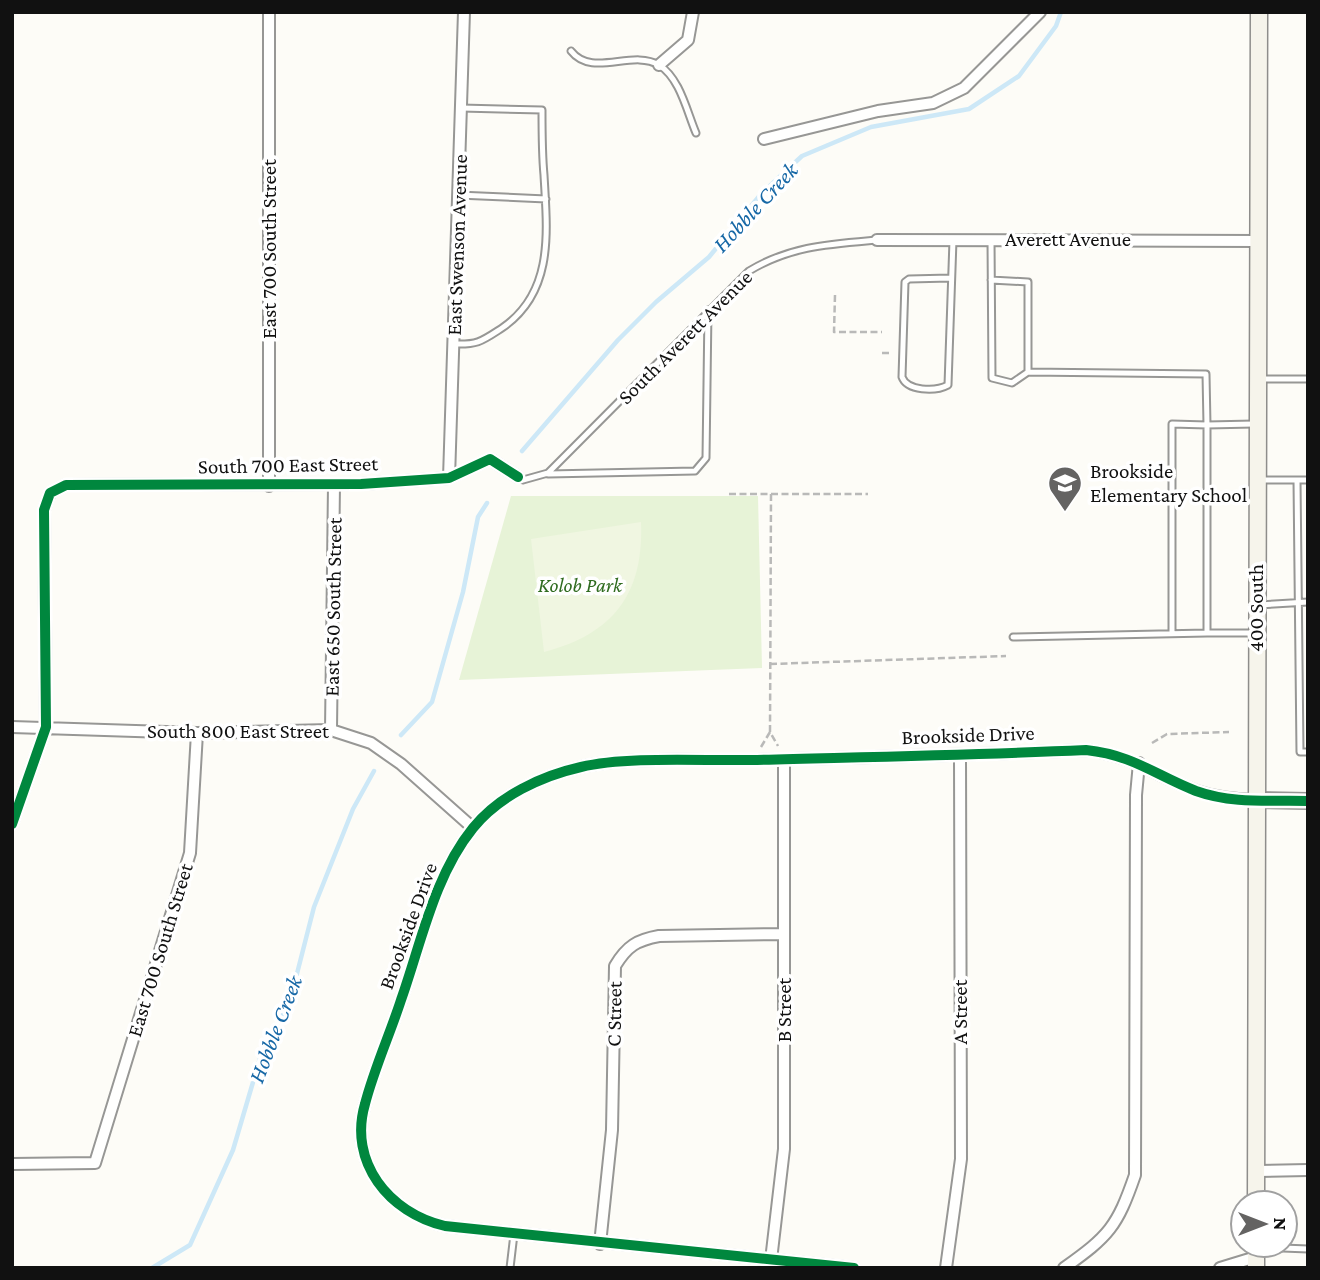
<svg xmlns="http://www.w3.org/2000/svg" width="1320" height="1280" font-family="'Crimson Pro',serif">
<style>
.green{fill:#e7f3d7}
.pitch{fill:#f0f6e1}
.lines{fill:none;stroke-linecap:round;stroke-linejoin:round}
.stream{stroke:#cde8f7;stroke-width:4.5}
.service-casing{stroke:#979795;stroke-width:9}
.minor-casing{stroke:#979795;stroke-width:14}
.tertiary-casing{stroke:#979795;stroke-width:18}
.secondary-casing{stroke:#8e8d8b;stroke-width:19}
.path{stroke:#b9b9b8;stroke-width:2.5;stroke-dasharray:7 3.5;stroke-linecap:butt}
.service{stroke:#fffffe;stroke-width:5}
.minor{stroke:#fffffe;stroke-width:10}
.tertiary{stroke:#fffffe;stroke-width:14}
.secondary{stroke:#f6f4eb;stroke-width:16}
.cycleway-casing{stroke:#fff;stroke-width:15}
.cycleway{stroke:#00873e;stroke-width:10}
.labels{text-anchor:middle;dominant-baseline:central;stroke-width:7;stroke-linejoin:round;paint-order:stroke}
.street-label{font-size:21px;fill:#111;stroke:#fff}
.poi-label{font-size:21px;fill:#111;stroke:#fff;text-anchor:start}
.park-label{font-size:21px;font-style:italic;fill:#2f6b1f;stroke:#fff}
.water-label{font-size:23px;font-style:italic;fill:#1768a6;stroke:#fff}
</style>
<rect width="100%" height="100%" fill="#fdfcf7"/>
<path class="green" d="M511,496h247l4,172 -303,12z"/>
<path class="pitch" d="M641,522c3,72 -28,112 -97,130l-13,-113z"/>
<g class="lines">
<path class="stream" d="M522,451l96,-111 38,-38 53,-45 52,-63 41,-38 69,-29 98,-18 50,-33 37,-50 5,-14
M401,735l31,-33 31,-110 15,-75 9,-14
M152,1268l38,-23 43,-95 28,-95 29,-54 24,-94 39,-98 21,-38"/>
<g class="service-casing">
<path id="service" d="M571,51c21,27 61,-2 88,14 21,13 28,47 37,68
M458,195l88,4
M950,278l-41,1 -4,3 -3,95c5,14 33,15 46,8l5,-145
M991,280l37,2v90l-16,11 -20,-5 -1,-139
M454,344c24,1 28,-3 48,-16 53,-36 45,-98 42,-153 -2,-21 -2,-43 -2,-65l-81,-2
M1028,372l178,2 1,51 47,-1
M1261,379h47
M548,474l147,-3 11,-13 2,-148
M518,477l5,3 25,-7 201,-202c41,-25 81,-27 128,-31
M1258,480h50
M1297,480l3,272h8
M1258,605l50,-3
M1172,632v-208l35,1v208h49
M1013,637l194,-4
M1259,1247l49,2
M510,1268l4,-34"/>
</g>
<g class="minor-casing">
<path id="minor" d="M269,12v474
M659,65l29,-25 5,-28
M764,139l114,-28 55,-8 31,-15 76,-76
M877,240l382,1
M449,478l15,-466
M12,727l185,6 134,-3 40,13 30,21 72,64
M331,730l3,-245
M12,824l34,-97 -2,-217 6,-17 16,-8 295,-1 88,-6 41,-19 28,18
M12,1164l83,-1 95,-310 7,-120
M1257,1171l51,-1
M600,1244l12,-114 3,-164c12,-20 22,-26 44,-30l125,-2
M771,1260l13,-111v-390
M854,1268l-409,-42c-56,-13 -97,-64 -80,-122 9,-35 25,-70 36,-104 20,-56 33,-124 72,-172 26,-32 68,-52 108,-61 46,-11 121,-6 170,-7 112,-3 223,-5 335,-10 47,5 69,26 111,41 20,7 38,8 58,9
M946,1268l15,-109 -1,-404
M1064,1268c45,-32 53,-41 71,-93l1,-380 3,-32
M1220,1268l36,-11"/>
</g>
<g class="tertiary-casing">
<path id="tertiary" d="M1255,800l53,1"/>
</g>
<g class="secondary-casing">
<path id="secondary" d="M1256,1203l3,-1191
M1256,1268v-23"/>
</g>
<path class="path" d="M835,295l-1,37h48
M882,353h10
M729,494h139
M771,494l-1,238 8,14
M770,664l236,-8
M1152,743l15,-9 62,-2
M761,747l9,-15"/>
<use href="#service" class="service"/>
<use href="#minor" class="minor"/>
<use href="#tertiary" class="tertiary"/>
<use href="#secondary" class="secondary"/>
<g class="cycleway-casing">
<path id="cycleway" d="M12,824l34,-97 -2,-217 6,-17 16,-8 295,-1 88,-6 41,-19 28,18
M854,1268l-409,-42c-56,-13 -97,-64 -80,-122 9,-35 25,-70 36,-104 20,-56 33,-124 72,-172 26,-32 68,-52 108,-61 46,-11 121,-6 170,-7 112,-3 223,-5 335,-10 47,5 69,25 110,41 36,13 74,9 112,10"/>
</g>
<use href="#cycleway" class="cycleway"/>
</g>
<defs>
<g id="school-pin" transform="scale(1.75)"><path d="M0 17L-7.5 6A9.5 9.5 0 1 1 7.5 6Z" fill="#646362" stroke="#fff"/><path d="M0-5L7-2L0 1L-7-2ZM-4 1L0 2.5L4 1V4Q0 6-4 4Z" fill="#fff"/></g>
</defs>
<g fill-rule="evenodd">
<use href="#school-pin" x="1065" y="483"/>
</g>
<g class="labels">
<g class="street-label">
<text x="1068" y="239">Averett Avenue</text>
<text transform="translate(457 245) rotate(-88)">East Swenson Avenue</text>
<text transform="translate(269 249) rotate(-90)">East 700 South Street</text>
<text transform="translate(685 337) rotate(-45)">South Averett Avenue</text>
<text transform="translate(288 465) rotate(-1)">South 700 East Street</text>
<text transform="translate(333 607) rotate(-89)">East 650 South Street</text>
<text transform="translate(1256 608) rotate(-90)">400 South</text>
<text x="238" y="731">South 800 East Street</text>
<text transform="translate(968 735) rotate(-2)">Brookside Drive</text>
<text transform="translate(408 926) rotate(-70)">Brookside Drive</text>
<text transform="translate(160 950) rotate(-73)">East 700 South Street</text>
<text transform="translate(784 1010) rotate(-90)">B Street</text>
<text transform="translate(960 1012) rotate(-90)">A Street</text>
<text transform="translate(614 1014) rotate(-89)">C Street</text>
</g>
<g class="poi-label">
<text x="1090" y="471">Brookside<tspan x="1090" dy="24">Elementary School</tspan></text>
</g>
<g class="park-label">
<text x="580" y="585">Kolob Park</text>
</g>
<g class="water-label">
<text transform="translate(755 207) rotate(-47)">Hobble Creek</text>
<text transform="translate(275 1029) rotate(-69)">Hobble Creek</text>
</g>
</g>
<rect width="1320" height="1280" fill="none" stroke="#111111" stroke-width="28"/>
<g transform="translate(1264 1224) rotate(90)"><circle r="33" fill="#ffffff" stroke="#a0a0a0" stroke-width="2"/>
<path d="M0-5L12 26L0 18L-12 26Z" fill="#646362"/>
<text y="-10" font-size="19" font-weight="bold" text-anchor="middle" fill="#111111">N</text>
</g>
</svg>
